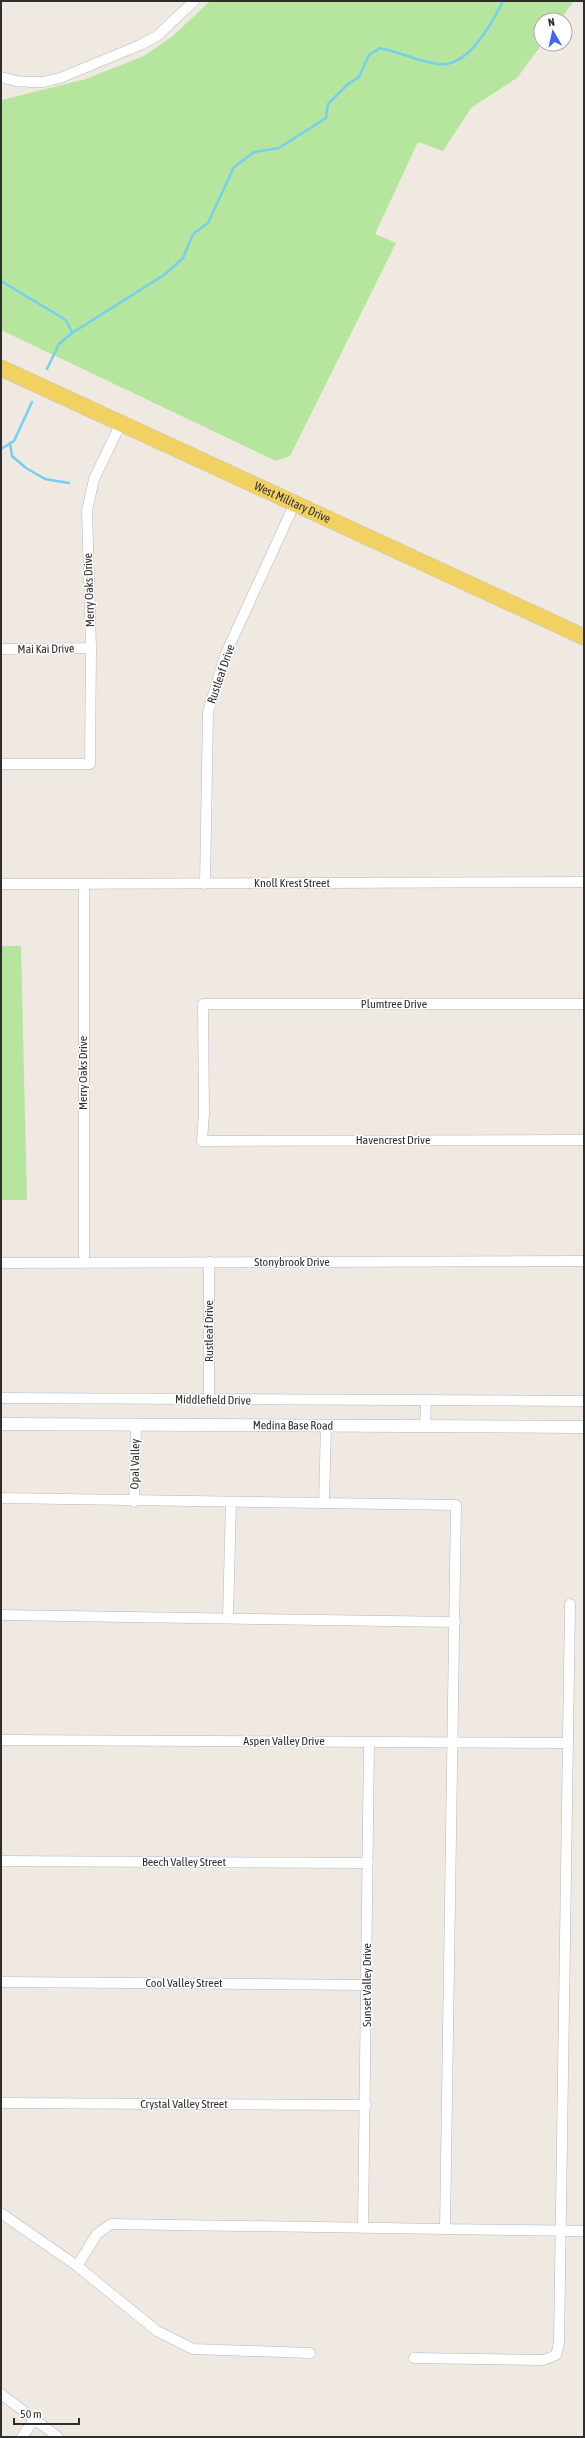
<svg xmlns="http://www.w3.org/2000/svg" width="585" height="2438" font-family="'Asap Condensed',sans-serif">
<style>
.green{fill:#b6e59e}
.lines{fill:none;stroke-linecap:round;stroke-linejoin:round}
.stream{stroke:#75cff0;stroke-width:2.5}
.minor-casing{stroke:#b4b7c1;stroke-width:11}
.tertiary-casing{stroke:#b4b7c1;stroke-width:13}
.primary-casing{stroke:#c9c9c9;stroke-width:17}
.minor{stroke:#fff;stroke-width:10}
.tertiary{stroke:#fff;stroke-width:12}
.primary{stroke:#f2d163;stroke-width:16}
.labels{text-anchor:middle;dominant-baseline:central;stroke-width:3;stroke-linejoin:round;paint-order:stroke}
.street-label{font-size:12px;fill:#2e2e2e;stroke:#fff}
</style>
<rect width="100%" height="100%" fill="#efe9e1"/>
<path class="green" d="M210,1h364l-14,19h-19l1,24 -25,34 -46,30 -28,43 -25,-9 -43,92 21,9 -106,213 -14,5 -275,-131 1,-230 84,-21 58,-23 29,-20z
M1,946h20l6,254h-26z"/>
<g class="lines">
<path class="stream" d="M1,281l65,39 6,13 92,-58 19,-17 10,-24 15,-11 26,-56 20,-15 25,-4 47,-30 2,-14 20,-20 11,-7 10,-22 11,-7c19,4 38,13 57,16 31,5 55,-41 66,-63
M47,369l12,-25 13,-11
M10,443l2,13 14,12 19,11 24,4
M1,449l13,-8 18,-39"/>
<g class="minor-casing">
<path id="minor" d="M1,77l15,4 15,1h12l17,-4 80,-33 17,-9 37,-35
M1,649l90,-1
M1,764h89l1,-116 -4,-137 7,-32 27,-56
M1,884l583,-2
M84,884v378
M205,884l3,-172 18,-59 69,-150
M584,1004h-381l1,109 -2,28 382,-1
M1,1263l583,-2
M1,1398l583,3
M209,1399v-137
M425,1426l1,-25
M1,1498l455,7 -11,724
M134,1502l2,-76
M324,1503l2,-78
M1,1615l454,7
M228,1617l3,-115
M1,1740l567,3
M1,1861l367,2
M1,1982l366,3
M1,2103l365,2
M1,2213l76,53 80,65 36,18 117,4
M363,2228l6,-486
M77,2266l20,-32 14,-10 473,7
M414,2358l130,2 12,-5 3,-12 11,-739
M1,2394l57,43
M22,2437l12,-18"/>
</g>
<g class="tertiary-casing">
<g id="tertiary">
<path id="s1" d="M1,1424l583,3"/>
</g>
</g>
<g class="primary-casing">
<g id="primary">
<path id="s2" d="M1,368l583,269"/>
</g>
</g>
<use href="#minor" class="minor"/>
<use href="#tertiary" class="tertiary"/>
<use href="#primary" class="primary"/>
</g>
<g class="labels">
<g class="street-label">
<text stroke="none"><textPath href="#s2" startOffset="321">West Military Drive</textPath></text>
<text transform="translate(89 590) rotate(-92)">Merry Oaks Drive</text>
<text transform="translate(46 649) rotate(-1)">Mai Kai Drive</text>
<text transform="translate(221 674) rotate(-71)">Rustleaf Drive</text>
<text x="292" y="883">Knoll Krest Street</text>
<text x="394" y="1004">Plumtree Drive</text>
<text transform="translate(83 1073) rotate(-90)">Merry Oaks Drive</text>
<text x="393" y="1140">Havencrest Drive</text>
<text x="292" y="1262">Stonybrook Drive</text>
<text transform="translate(209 1331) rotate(-90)">Rustleaf Drive</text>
<text transform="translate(213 1400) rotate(1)">Middlefield Drive</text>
<text stroke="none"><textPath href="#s1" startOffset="292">Medina Base Road</textPath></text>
<text transform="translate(135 1464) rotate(-89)">Opal Valley</text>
<text x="284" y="1741">Aspen Valley Drive</text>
<text x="184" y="1862">Beech Valley Street</text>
<text x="184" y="1983">Cool Valley Street</text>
<text transform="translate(367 1985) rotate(-90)">Sunset Valley Drive</text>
<text x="184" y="2104">Crystal Valley Street</text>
</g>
</g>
<rect width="585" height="2438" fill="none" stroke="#2e2e2e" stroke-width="4"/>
<g transform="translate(553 32) rotate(351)"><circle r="19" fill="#ffffff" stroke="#ababab"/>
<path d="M0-3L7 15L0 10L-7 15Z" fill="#4264fb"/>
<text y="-6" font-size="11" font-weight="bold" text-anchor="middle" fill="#2e2e2e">N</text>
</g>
<path d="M14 2418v6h65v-6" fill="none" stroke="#2e2e2e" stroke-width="2"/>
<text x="20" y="2418" font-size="12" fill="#2e2e2e" stroke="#ffffff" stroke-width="3" paint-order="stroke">50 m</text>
</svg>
